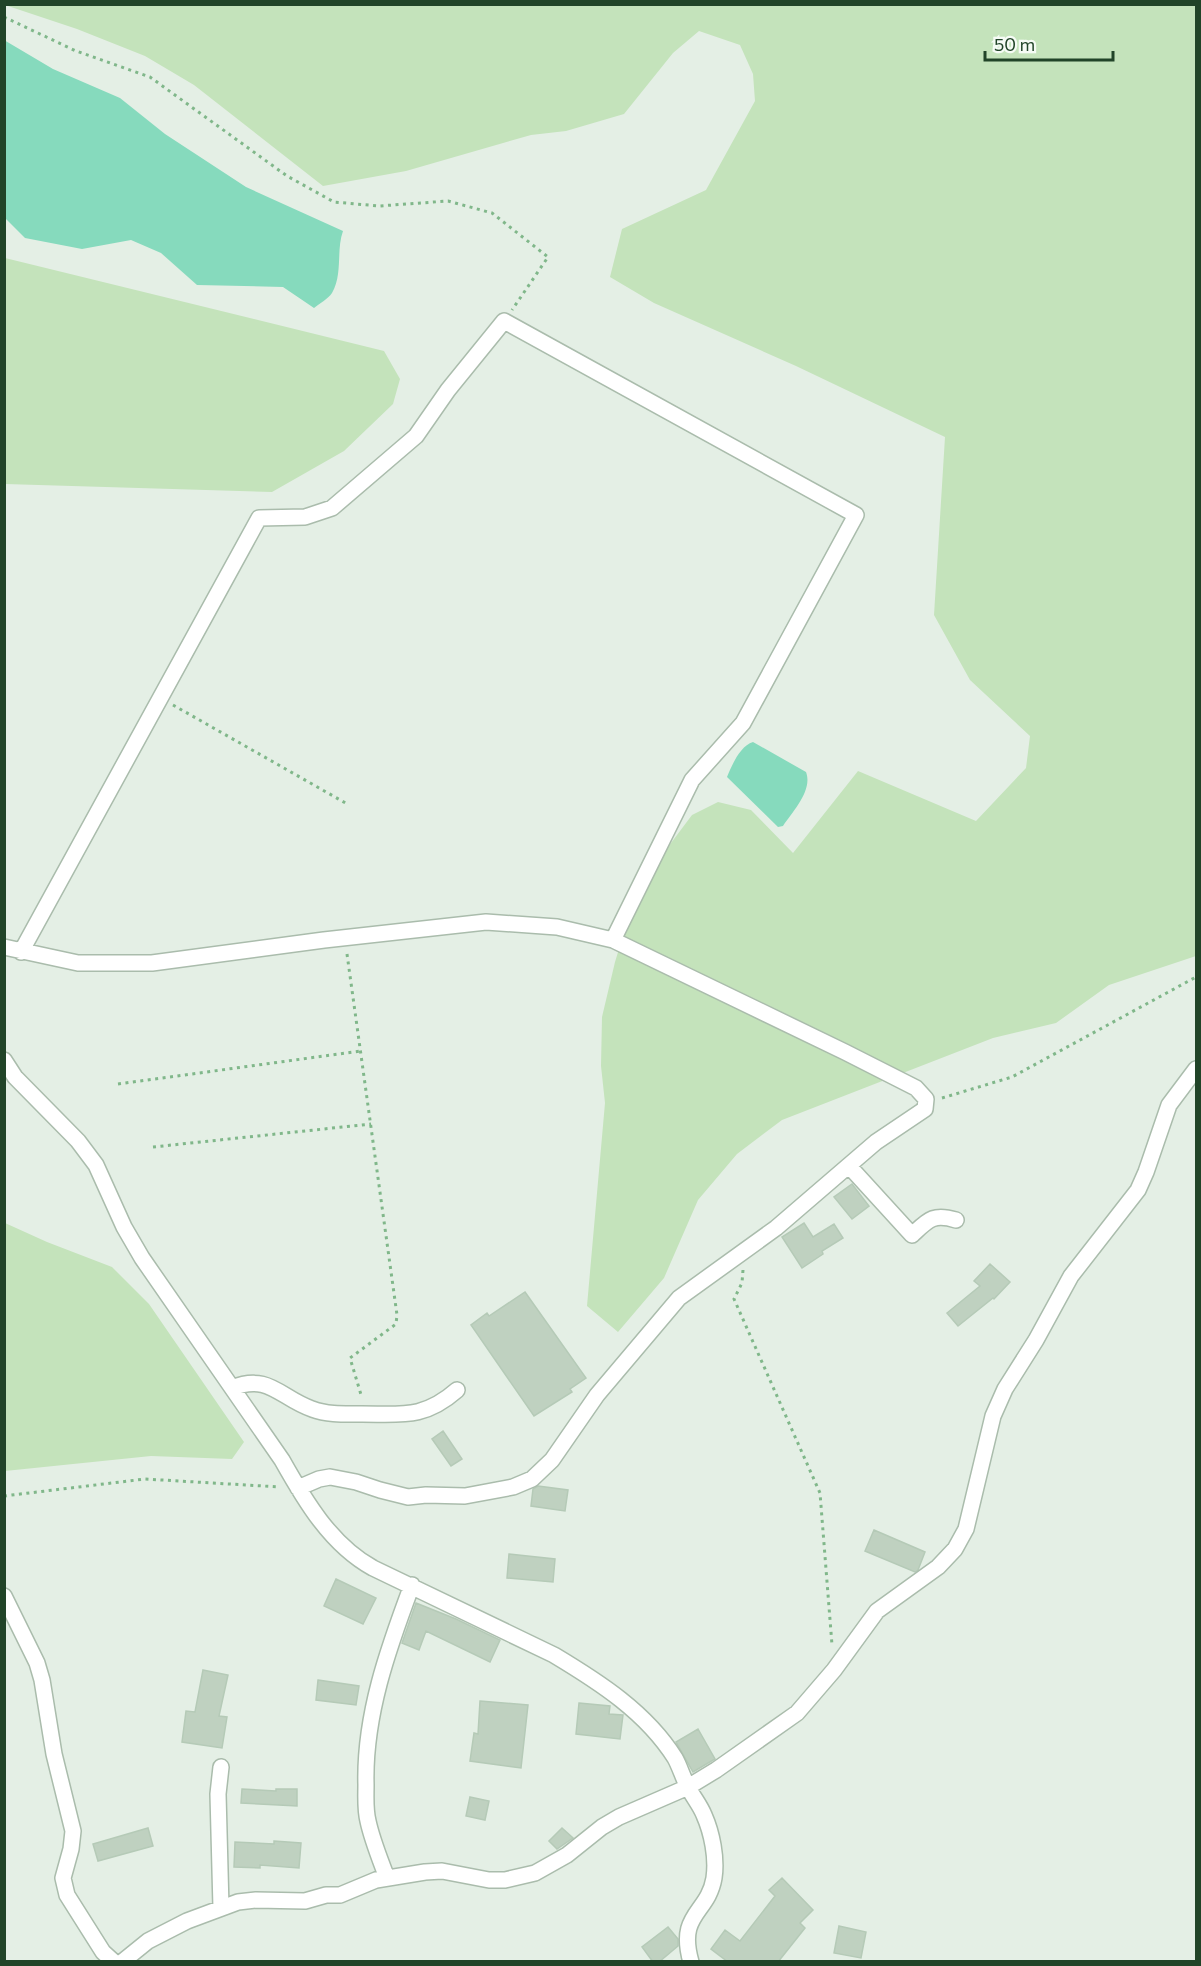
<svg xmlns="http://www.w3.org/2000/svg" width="1201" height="1966" font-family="Commissioner,sans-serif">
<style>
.green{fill:#c4e3bb}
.water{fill:#86dabd}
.building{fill:#bfd1c0;stroke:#b5cab7;stroke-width:1.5}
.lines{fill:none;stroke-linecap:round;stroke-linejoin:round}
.minor-casing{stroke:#aabcac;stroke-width:18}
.path{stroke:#80b78a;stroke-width:3;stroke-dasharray:3 4.5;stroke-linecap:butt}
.minor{stroke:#fff;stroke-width:15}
</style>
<rect width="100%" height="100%" fill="#e4efe5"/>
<path class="green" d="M5,5h1191v951l-87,29 -53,38 -63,15 -211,82 -45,34 -39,46 -34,78 -46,54 -31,-26 18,-203 -4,-37 1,-49 13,-55 23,-75 54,-72 26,-13 33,8 42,43 65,-82 118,50 50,-53 4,-32 -60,-56 -36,-65 11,-178 -149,-71 -142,-63 -44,-26 12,-48 84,-39 49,-89 -2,-27 -13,-29 -41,-14 -26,22 -49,61 -58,17 -35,4 -125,36 -83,15 -129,-101 -49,-29 -68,-27z
M5,258l379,93 16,28 -7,25 -49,47 -72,41 -267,-8z
M5,1223l42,19 65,25 37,37 95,138 -12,17 -81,-3 -146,15z"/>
<path class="water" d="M4,40l49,29 67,29 45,36 81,53 97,44c-7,19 0,43 -11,62 -4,6 -13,11 -18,15l-31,-21 -86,-2 -36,-32 -30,-13 -49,9 -57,-11 -20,-20z
M753,742l53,30c7,18 -13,39 -23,54l-5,1 -51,-50c5,-12 13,-31 26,-35z"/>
<path class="building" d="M852,1184l17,22 -17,13 -18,-22z
M804,1223l9,14 21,-13 9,14 -21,13 1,3 -21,14 -20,-31z
M990,1264l20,18 -16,17 -1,-1 -35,28 -11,-13 33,-27 -6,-5z
M525,1292l61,86 -16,11 2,3 -38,24 -63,-91 16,-12 2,3z
M443,1431l19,28 -11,7 -19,-27z
M538,1486l30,4 -3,21 -34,-5 2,-17z
M874,1530l51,22 -7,18 -3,2 -50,-21z
M509,1554l46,5 -2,23 -46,-4z
M336,1579l40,19 -13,26 -39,-18z
M416,1603l40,16 44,21 -10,22 -64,-31 -7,19 -17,-7z
M203,1670l25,5 -9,41 8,1 -5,31 -40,-6 4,-31 9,1z
M318,1680l41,6 -3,19 -40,-5z
M480,1701l48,4 -7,63 -51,-7 4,-28 4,1z
M579,1703l31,3 -1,8 14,1 -3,24 -44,-5z
M698,1729l17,30 -22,13 -17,-30z
M242,1789l34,2v-2h21v17l-56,-3z
M470,1797l19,4 -4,19 -19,-4z
M148,1828l5,18 -55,15 -5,-17z
M562,1828l11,10 -16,11 -8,-8z
M274,1841l27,2 -2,25 -39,-3v3l-26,-1 1,-25 39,2z
M782,1878l31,32 -13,13 5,5 -27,34h-50l-17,-13 14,-19 15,11 35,-45 -6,-6z
M839,1926l27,6 -5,26 -27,-5z
M668,1927l10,12v7l-19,16h-6l-11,-15z"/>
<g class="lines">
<g class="minor-casing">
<path id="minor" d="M4,947l74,16h74l172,-23 162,-18 71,5 56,13 232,112 71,36 10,11 -1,10 -49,33 -100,86 -97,70 -82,97 -45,65 -20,19 -19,8 -48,9 -39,-1 -18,2 -28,-7 -24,-8 -26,-5 -11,2 -21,9
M21,952l238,-434 46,-1 27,-9 84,-72 32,-46 56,-69 352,194 -113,208 -51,57 -79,160
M4,1060l11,17 63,64 18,24 28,62 18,31 140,202c23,41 49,85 91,108l181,87c45,27 92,57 121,103 5,9 8,20 13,29 5,10 12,18 16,28 8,18 13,43 10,63 -6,36 -37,35 -23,84
M849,1166l63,69c16,-15 21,-22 44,-15
M232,1388c37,-15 48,10 80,21 16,6 33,5 50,5 40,0 62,5 95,-24
M4,1596l33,67 5,17 12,74 19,77 -2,18 -8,29 4,17 36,57 11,10
M221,1767l-3,27 3,114
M387,1878c-7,-19 -15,-38 -19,-57 -3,-12 -2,-24 -2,-36 -2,-69 22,-136 46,-200
M122,1962l26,-21 39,-20 51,-19 18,-2 49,1 21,-6h14l36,-15 49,-8 17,-1 47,9h16l30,-7 32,-18 35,-28 17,-10 69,-30 28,-17 81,-57 37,-43 43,-59 61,-44 17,-18 11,-20 27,-113 12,-27 31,-49 35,-64 67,-86 8,-18 23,-67 27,-36"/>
</g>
<path class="path" d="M4,17l72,34 74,26 137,99 47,26 45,4 69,-5 44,12 56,44 -36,53
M173,705l176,100
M347,954l50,361 -1,9 -46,34 12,40
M118,1084l243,-33
M942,1098l70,-21 184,-100
M153,1147l218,-23
M743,1270l-1,13 -8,16 86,194 12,152
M4,1496l141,-17 135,8"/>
<use href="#minor" class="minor"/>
</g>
<rect width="1201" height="1966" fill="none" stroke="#214428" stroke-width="12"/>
<path d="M985 51v9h128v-9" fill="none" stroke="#214428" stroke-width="3"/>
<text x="994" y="51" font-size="18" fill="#214428" stroke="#f5fbf5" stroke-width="4.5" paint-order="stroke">50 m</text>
</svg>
